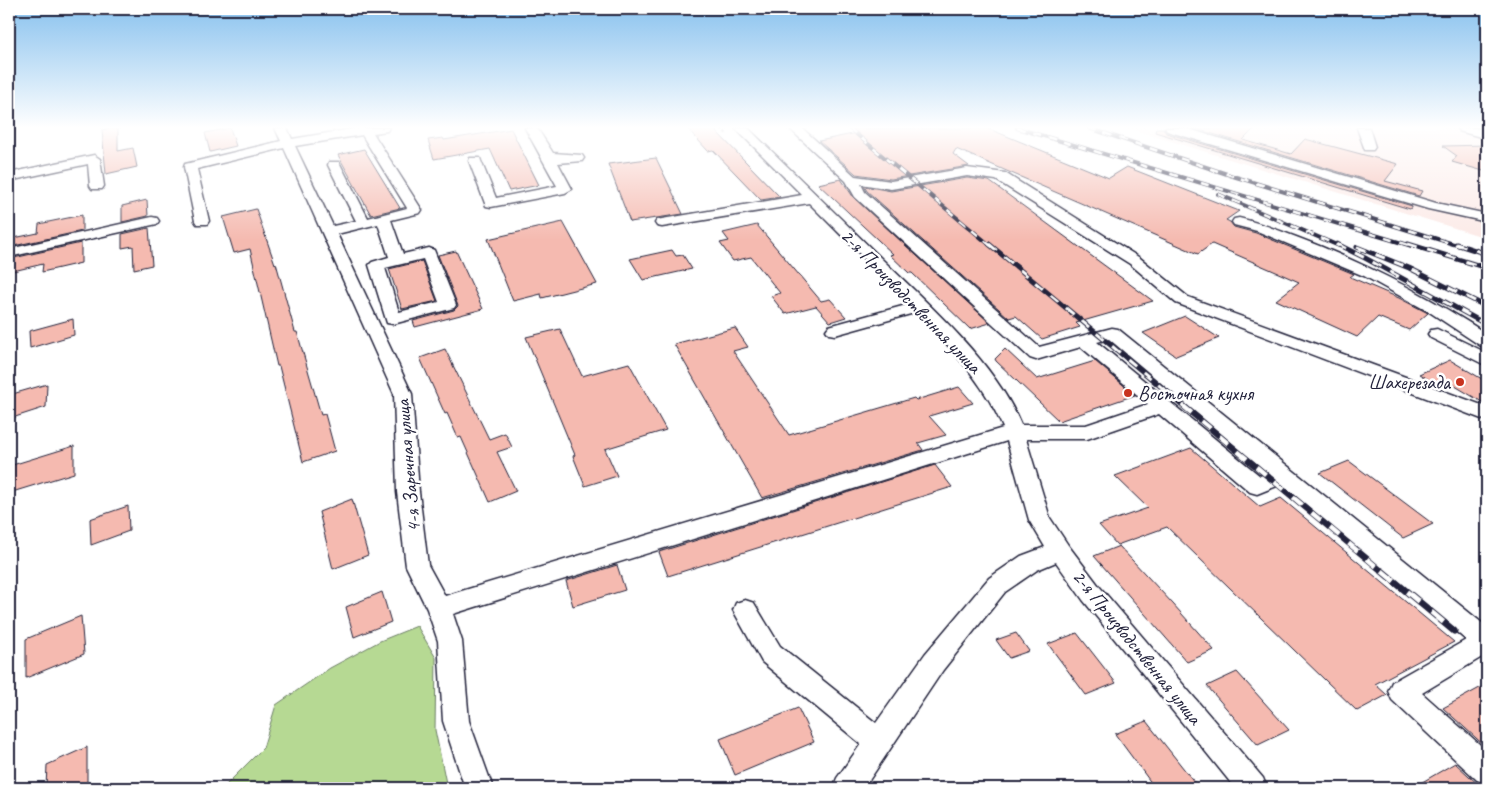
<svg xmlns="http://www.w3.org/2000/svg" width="1496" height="797" font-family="Caveat,sans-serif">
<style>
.built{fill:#fceae7}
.green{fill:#b6d993;stroke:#6c7e67}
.building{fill:#f5bab0;stroke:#22223b}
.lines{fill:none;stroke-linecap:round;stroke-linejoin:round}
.minor-casing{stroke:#22223b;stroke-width:3}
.path{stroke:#22223b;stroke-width:2.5;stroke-dasharray:2.5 2.5;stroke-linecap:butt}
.minor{fill:#fff;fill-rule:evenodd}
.rail-far3-casing{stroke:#22223b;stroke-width:4}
.rail-far2-casing{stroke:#22223b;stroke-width:5}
.rail-far1-casing{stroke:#22223b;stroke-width:6}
.rail-casing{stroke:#22223b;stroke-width:7}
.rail-far3{stroke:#fff;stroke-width:2.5;stroke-dasharray:8;stroke-linecap:butt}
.rail-far2{stroke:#fff;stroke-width:3;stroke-dasharray:10;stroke-linecap:butt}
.rail-far1{stroke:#fff;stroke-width:4.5;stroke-dasharray:12;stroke-linecap:butt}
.rail{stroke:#fff;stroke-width:5;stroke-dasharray:16;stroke-linecap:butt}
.poi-dot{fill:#c8321e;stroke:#fff;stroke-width:2}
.labels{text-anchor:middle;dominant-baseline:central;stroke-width:5;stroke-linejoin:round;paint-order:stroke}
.street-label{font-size:20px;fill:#22223b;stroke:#fff}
.poi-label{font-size:20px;fill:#22223b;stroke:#fff;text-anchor:end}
</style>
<rect width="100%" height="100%" fill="#fff"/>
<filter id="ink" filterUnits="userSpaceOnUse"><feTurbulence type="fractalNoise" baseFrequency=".02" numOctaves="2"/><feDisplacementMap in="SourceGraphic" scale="10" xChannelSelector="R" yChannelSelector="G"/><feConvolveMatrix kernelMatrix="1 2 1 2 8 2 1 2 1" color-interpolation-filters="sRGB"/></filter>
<g filter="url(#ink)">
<path class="built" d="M1128,128h359v110z"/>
<path class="green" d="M417,626l19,32 -1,72 12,58h-224l40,-40 13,-43 54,-37 50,-27z"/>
<path class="building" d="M110,128h8v23l15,-3 4,19 -31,7 -4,-44z
M230,128l6,18 -26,6 -5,-19z
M687,128h26l67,69 -19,3 -48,-50 -5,1z
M851,128h136l122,50 18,-11 112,44 -13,9 4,2 4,5 22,6 98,41 -4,3 49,21 29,15 -19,17 -31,-13 -21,20 -81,-37 23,-18 -87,-38 -14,10 -242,-105 -3,5 16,12 -78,13 -35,-5 -37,-33 38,-8z
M1156,128h7l3,5 246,73 -2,3 -255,-77z
M1193,128h62l-12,12 48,14 14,-15 93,25 -13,17 37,10 -3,5z
M511,129l28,56 -30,6 -19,-42 -56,10 -6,-19 15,-2 1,2z
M1487,145v27l-35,-10 5,-6 -14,-10z
M364,149l36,59 -29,7 -33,-60z
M656,158l27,56 -53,8 -22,-58z
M967,178l22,3 164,120 -77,22 4,4 -38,12 -26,-23 -7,2 -142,-127 -3,-5 27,5z
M841,179l13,19 136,125 -20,6 -58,-56h-3l-19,-18 3,-1 -75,-70z
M147,200l1,16 -26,6v-16z
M256,209l19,55 1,-1 19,69h2l24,83 4,-1 10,37 -32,11 -24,-96h-2l-27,-117 -16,4 -11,-36z
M82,215v16l-73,16v-8l29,-6 1,-9z
M563,222l34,62 -55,14 -1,-4 -28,7 -25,-62z
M757,225l64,76 9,-2 16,18 -16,5 -14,-16 -31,8 -14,-18 9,-3 -29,-36 -18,4 -13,-18 9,-2 -6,-8z
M149,228l3,37 -18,4 -1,-23 -11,2v-14z
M81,243v20l-39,9 1,-8 -34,8v-13z
M672,250l4,6 7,-1 9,14 -49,11 -13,-21z
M456,251l27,58 -68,18 -2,-6 41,-11 4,-4 -20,-51z
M422,261l15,40 -35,8 -13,-40z
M1185,316l34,22 -43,18 -33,-23z
M73,319l1,16 -44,13 -1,-17z
M735,328l13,19 -15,4 56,84 125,-37 2,2 43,-13 14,16 -44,13 17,19 -28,8 5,7 -161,48 -88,-154z
M560,329l22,47 47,-13 37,67 -61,19 12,27 -32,10 -12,-30 2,-1 -49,-118z
M445,349l44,90 16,-6 7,14 -15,5 19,39 -26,11 -29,-65 -3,1 -11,-25 -2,1 -25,-56z
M1005,349l32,30 58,-18 40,34 -76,26 -63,-60 -1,-2z
M1450,360l37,22v23l-37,-22 -9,4 -22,-13z
M47,384l-1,23 -37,12v-24z
M74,446v27l-65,20v-27z
M1191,448l69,59 21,-9 173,144 -79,42 12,11 -30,16 -190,-184 -50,18 -18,-20 49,-17 -33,-32z
M1349,461l84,63 -30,14 -83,-65z
M935,465l17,22 -284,89 -9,-24z
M352,499l16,56 -35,14 -14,-57z
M128,506l1,25 -38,14 -1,-26z
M1119,546l54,58 41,46 -27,12 -93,-106z
M617,565l8,25 -52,16 -7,-25z
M382,592l9,30 -37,15 -8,-30z
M81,616l3,38 -58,24v-39z
M1016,633l13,18 -20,7 -13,-18z
M1077,633l39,50 -30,12 -38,-51z
M1237,672l52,58 -31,15 -51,-59z
M1487,684v64l-44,-40z
M798,708l16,34 -79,33 -15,-36z
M1146,721l53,67h-44l-40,-54z
M87,747v35l-14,6h-27l1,-23z
M1455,763l27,25h-70z"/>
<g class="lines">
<g class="minor-casing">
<path id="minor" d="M275,128h12l5,11 66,-11h31l-2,3 -14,2 49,77 -2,3 -29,7 12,34 26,-6 5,2 22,55 -2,3 -61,16 -6,-1 -18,-58 3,-3 17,-5 -11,-33 -41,10 75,160 7,98 9,73 17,31 558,-168c-18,-45 -53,-80 -85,-116l-83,23 -6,-1 -3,-4 3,-4 81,-22 -101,-101 -147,24 -5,-1 -2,-3 2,-3 5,-1 140,-24 -67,-67h13c46,45 92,90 138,135 47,46 110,101 135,162h65l62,-21 -67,-57 -45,13 -6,-2 -175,-161 -9,-16 -57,-53h13l53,48 36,5 76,-13 38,5 135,85 48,39 299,110v14l-311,-118 -46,-39 -134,-84 -29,-4 -76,13 -30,-5 4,8 174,155 73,-19 6,1 369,298v27l-65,39 65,58v33l-10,-4 -85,-80 -4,-9 4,-9 74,-42 -184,-156 -25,10 -7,-2 -91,-78 -72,25h-61l24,79 18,27 31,41 164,192 4,10h-32l-152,-188 -27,-38 -19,8 -32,22 -62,78 -79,118h-31l4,-10 24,-34 -99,-82 -29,-52 3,-7 9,-3 9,3 26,43 96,77 49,-69 64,-76 32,-22 24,-9 -16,-27 -22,-79 -554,173 9,27 7,80 24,67h-28l-22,-67 -5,-80 -11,-32 -21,-43 -9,-74 -3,-98 -110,-246 -87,21 12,52 -2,3h-10l-2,-3 -11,-54 1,-3 96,-23zM362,135l45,73 -39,10 -29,-56h-10l-1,3 28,56 -23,5 -38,-80zM423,259l16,43 -40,10 -14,-44zM1109,339l159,134 -8,3 -163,-134z
M525,128h12l16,25 29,2 2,3 -2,3 -24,2 14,26 -7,4 -74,14 -5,-1 -17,-45 1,-3h10l1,3 15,37 61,-12z
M1165,128h20l251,75 51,11v8l-59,-13 -261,-78z
M1357,128h12l6,19 -2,3h-8z
M1457,128c10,0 23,-2 30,5l-6,4 -22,-6z
M94,155l6,4 4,27 -2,3h-10l-2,-3 -2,-22 -79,17v-8z
M152,217l5,1 2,3 -2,3 -148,33v-8z
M1239,218c29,7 55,18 83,29 60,25 111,52 165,87v13l-6,-1 -50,-33 -67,-37 -107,-45 -23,-6 -2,-3 2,-3z
M1437,329l50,24v13l-56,-28 -3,-4 3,-4z"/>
</g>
<path class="path" d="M721,128l7,7"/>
<use href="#minor" class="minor"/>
<g class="rail-far3-casing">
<path id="rail-far3" d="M849,128l142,118
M1017,128l395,118
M1089,128l147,49 224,69
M1218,194l121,52"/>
</g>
<g class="rail-far2-casing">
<path id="rail-far2" d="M989,244l177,147
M1337,244l28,14 122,67
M1408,244l79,24
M1456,244l31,10
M1357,247l52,21 78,39"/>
</g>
<g class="rail-far1-casing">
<path id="rail-far1" d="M1164,390l219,182"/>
</g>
<g class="rail-casing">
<path id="rail" d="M1382,571l72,60"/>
</g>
<use href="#rail-far3" class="rail-far3"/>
<use href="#rail-far2" class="rail-far2"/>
<use href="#rail-far1" class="rail-far1"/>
<use href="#rail" class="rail"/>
</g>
</g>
<linearGradient id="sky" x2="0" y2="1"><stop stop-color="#87c1ee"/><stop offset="0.53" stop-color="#fff"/><stop offset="1" stop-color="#fff" stop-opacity="0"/></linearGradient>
<rect width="1496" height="240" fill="url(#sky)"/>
<g class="poi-dot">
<circle cx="1460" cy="382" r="5"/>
<circle cx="1128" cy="393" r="5"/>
</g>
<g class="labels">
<g class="street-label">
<text transform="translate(911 301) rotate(46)">2-я Производственная улица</text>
<text transform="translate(408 466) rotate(-95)">4-я Заречная улица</text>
<text transform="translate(1137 647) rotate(51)">2-я Производственная улица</text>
</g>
<g class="poi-label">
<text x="1450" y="382">Шахерезада</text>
<text x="1138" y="393" text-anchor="start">Восточная кухня</text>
</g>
</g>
<rect width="1496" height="797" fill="none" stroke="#fff" stroke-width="30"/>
<rect x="15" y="15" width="1466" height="767" fill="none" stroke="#22223b" stroke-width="2" filter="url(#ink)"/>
</svg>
